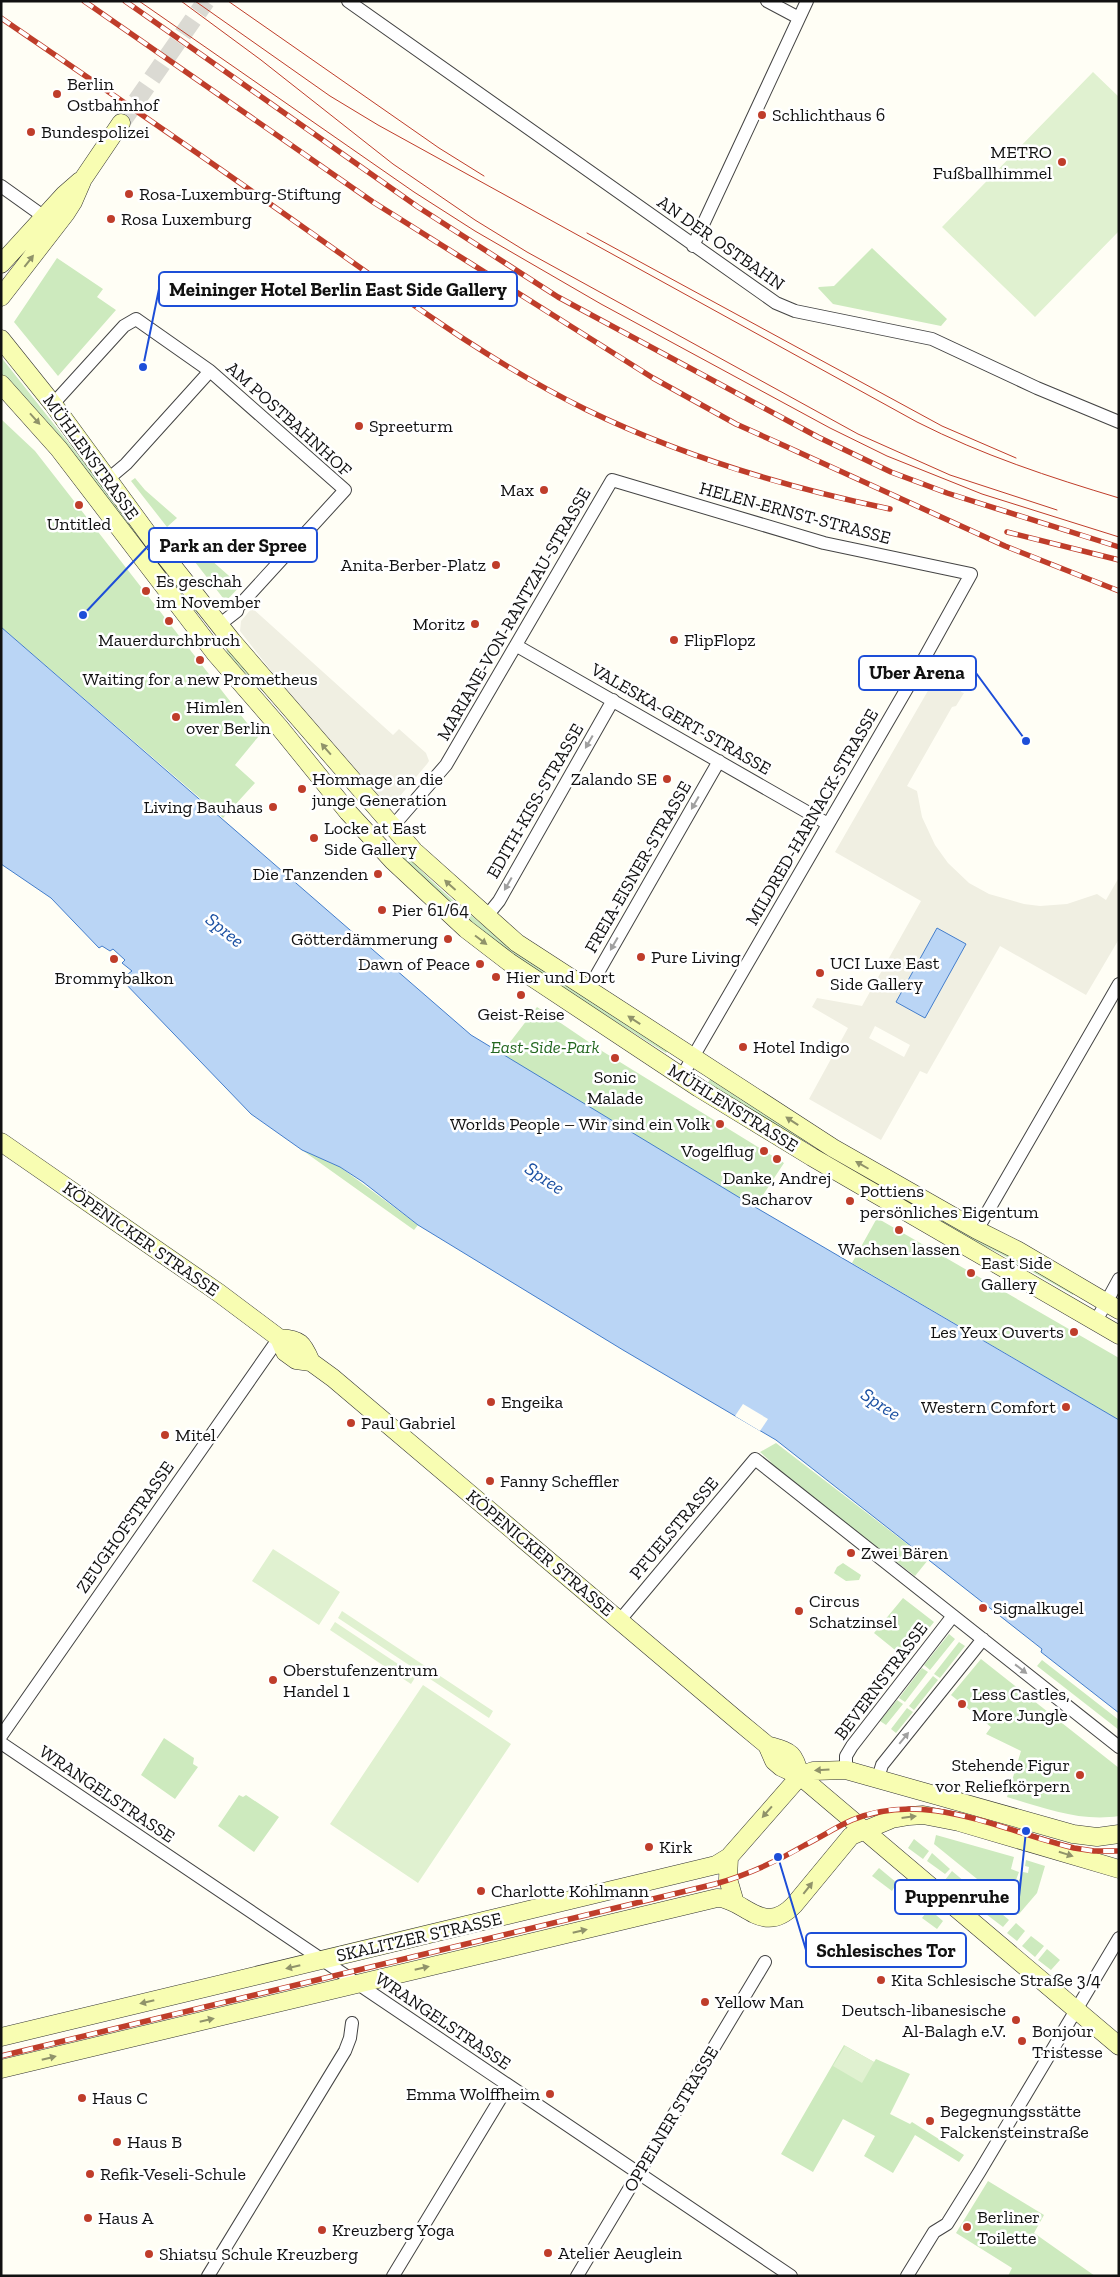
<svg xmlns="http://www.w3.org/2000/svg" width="1120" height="2277" font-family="'Zilla Slab',serif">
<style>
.green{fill:#cdeabe}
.pitch{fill:#e0f1d0}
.plaza{fill:#f0efe2;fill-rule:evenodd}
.water{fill:#bad5f5;stroke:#437dcb}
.pier{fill:#fffef5}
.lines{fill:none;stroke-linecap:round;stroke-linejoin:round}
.secondary-tunnel{stroke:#dbdad3;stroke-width:18;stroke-dasharray:18 9;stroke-linecap:butt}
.street-casing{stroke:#444;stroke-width:14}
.secondary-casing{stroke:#333;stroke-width:19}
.street{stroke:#fff;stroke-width:12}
.secondary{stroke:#f8fdb2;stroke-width:18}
.tram{stroke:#bf3d2a;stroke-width:1}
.rail-casing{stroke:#bf3d2a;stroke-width:5.5}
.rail{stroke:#fff;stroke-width:4;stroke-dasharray:11;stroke-linecap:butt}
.oneway{fill:#90936a}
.oneway2{fill:#a0a0a0}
.poi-dot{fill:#bf3d2a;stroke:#fff;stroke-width:2}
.labels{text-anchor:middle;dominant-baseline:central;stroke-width:5;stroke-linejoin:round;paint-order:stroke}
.poi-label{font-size:18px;fill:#111;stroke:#fff;text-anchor:start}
.street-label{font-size:18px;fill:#111;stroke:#fff}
.park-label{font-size:18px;font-style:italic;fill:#246821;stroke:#fff}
.water-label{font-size:19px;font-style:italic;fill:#1b50a2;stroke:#fff}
.leader{fill:none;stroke:#1d4ed8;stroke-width:2}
.callout-dot{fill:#1d4ed8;stroke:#fff;stroke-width:2}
.callout{fill:#fff;stroke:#1d4ed8;stroke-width:2}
.callout-label{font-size:19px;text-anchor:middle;font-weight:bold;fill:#111}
</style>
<rect width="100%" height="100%" fill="#fffef5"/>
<path class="green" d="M872,248l75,71 -6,7 -108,-22 -15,-16 1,-1 15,-1z
M57,258l46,31 -6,8 19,13 -58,66 -44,-54z
M1,357l200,254 -3,3 -197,-238z
M1,419l34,32 223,286 -23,28 20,18 -32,35 -222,-191z
M135,478l10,12 32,28 -10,9 -36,-46z
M180,529l5,2 -1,5 53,47h6l-15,16 -5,-1 -49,-63z
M230,648l80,93 -76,-80 -8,-10z
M406,855c76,81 169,135 263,194l-3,4 -152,-95 -42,-33 -72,-65z
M537,1007l65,44 182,112 -29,44 -254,-153z
M711,1078l47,32 49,30 -3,4 -97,-60z
M302,1150l38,17 78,58 -4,5z
M853,1166l222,125 -2,4 -74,-42 -35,-16 -114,-66z
M877,1218l242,140v62l-267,-157z
M776,1443l152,117 -13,16 -137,-104 -8,-11 -10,-9z
M843,1563l18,12 -2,5 -13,1 -12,-8 3,-6z
M903,1598l31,24 -29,36 -31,-25z
M949,1634l6,5 -25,31 -6,-5z
M959,1642l6,4 -25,32 -6,-4z
M981,1659l138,109v48c-39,6 -75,-8 -112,-19l14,-46 -35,-17 5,-7 -40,-32z
M1042,1660l77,60v10l-82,-64z
M922,1668l6,4 -23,30 -6,-4z
M933,1676l5,4 -24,30 -5,-4z
M897,1700l6,4 -17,21 -6,-4z
M907,1708l6,4 -17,21 -5,-4z
M164,1738l30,20 -1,6 5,3 -23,32 -34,-24z
M239,1795l4,2 3,-2 33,22 -25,35 -36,-26z
M936,1835l78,22 -3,12 8,3 -3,8 -12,15 -3,-2 -3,3 -64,-52z
M914,1839l15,12 -6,8 -15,-11z
M932,1853l18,16 -5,5 -18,-13z
M1026,1860l19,6 -8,27 -18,21 -14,-12v-2l13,-18 5,-10 5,1 1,-6 -4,-1z
M879,1868l18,15 -5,8 -20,-15z
M952,1871l13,11 -7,8 -13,-10z
M988,1902l21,18 -6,7 -21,-16z
M929,1909l14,12 -6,8 -15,-11z
M1016,1923l9,8 -8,10 -10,-8z
M1031,1936l13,10 -9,11 -13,-11z
M1047,1949l13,11 -9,10 -13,-10z
M844,2045l30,17 2,-3 34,15 -20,40 20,10 2,-2 52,33 -5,7 -44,-27 -22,38 -29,-17 11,-20 -32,-17 -30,53 -32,-18z
M988,2181l56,34 -10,18 61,43h-87l4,-8 -56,-35z"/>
<path class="pitch" d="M1093,72l26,25v134l-84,86 -93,-90z
M273,1549l67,43 -21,33 -67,-44z
M342,1611l151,100 -4,7 -151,-100z
M335,1622l81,54 -5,8 -81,-54z
M423,1685l88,59 -93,139 -88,-59z
M845,2046l29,16 -12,21 -29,-17z"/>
<path class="plaza" d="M252,608l141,127 6,-6 27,24 3,8 -2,3 -27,32 -11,4 -9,-3 -86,-97 -54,-69 1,-10z
M937,675l25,14 -1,3 3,1 -8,13 -4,1 -45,79 10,5 5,26 13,28 13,18 21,20 20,11 35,10 16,2 27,-2 30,-10 9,6 12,-21 1,60 -33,56 -86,-49 -73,128 -7,-3 -39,69 -72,-41 39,-71 -36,-21 5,-9 45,8 59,-105 -86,-49zM875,1026l35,19 -6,12 -35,-19z"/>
<path class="water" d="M1,627l470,408 284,172 364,213v293l-78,-61 1,-3 -266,-209 -153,-90 -205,-125 -55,-43 -23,-15 -38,-17 -51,-36 -130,-135 11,-8 -10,-8 3,-3 -12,-11 -3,2 -8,-5 -3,2 -48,-50 -50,-34z
M937,928l29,16 -41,74 -29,-16z"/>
<path class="pier" d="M743,1404l25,15 -8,12 -25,-15z"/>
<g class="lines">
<path class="secondary-tunnel" d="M121,123l85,-122"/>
<g class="street-casing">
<path id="street" d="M348,1l428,302 19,8 137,28 105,49 82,34
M767,1l32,17
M1,186l49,35
M693,246l114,-245
M53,404l71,-78 12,-7 74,52
M107,480l19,-16 84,-93 135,119 -107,117 -1,4 -18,14
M517,646l311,178
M393,826l53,-61 166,-285 212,63 147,31 -51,92 -238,410
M486,917l13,-16 114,-201
M588,990l131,-229
M977,1230l142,-246
M1096,1321l23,-42
M620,1620l135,-161 364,288
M1,1736l278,-398
M1,1743l790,533
M846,1770v-14l6,-10 100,-129
M878,1778l4,-13 101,-126
M208,2276l137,-225 5,-13 2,-15
M393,2276l115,-190
M577,2276l188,-314
M907,2276l27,-44 13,-8 33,-53 139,-233"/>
</g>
<g class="secondary-casing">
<path id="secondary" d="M1,264l63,-69 16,-14
M1,297l65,-84 7,-11 10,-23 38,-56
M1,339l52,65 103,141 76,96 182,210 103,92 316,205 144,82 40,20 102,60
M1,384l58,65 156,204 65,75 68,84 45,49 73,68 43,33 190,126 113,69 307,178
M1,1142l218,151 60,45 6,14 11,8 15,2 22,16 405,343 29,24 7,16 7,6 19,9 319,270
M279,1338c21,1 24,5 32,24
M767,1745c23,7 27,6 33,31
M729,1857l-1,22 7,24
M1,2037l715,-172 13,-8 71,-81 13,-5 33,-1 227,64 24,3 22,-3
M1,2069l716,-171c26,-1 45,40 77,7l57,-69 41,-17 17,-3 14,-1 36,7 160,47"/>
</g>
<use href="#street" class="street"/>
<use href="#secondary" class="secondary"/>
<path class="tram" d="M139,1l275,191 61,39 126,73 229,124 57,28 95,38 137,43
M181,1l80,59 132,104 82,56 52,32 331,182 92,41 107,35
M195,1l135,95 48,29 539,297c65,33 132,55 202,76
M228,1l211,147 45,28
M587,233l355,193 74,32"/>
<g class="rail-casing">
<path id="rail" d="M84,1l289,201 280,176 83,46 49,22 220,100 114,45
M125,1l293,206 140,90 260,140 73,35 56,21 172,54
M1,18c104,71 207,142 309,214 89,63 179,130 277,178 97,47 198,77 303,99
M1007,532l112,28
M1,2056l714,-172c32,-9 61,-22 90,-39 16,-8 31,-18 47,-25 75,-31 149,11 222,28l20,3h25"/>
</g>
<use href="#rail" class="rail"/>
</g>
<defs><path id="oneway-solid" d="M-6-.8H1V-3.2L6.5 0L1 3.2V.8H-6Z" transform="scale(1.25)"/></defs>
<g class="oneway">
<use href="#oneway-solid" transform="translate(29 261) rotate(-52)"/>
<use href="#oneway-solid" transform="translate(35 419) rotate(48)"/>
<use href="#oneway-solid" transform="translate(326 749) rotate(-131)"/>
<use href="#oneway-solid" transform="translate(450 885) rotate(-138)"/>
<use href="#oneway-solid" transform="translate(481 940) rotate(37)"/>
<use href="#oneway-solid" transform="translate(634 1020) rotate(-147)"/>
<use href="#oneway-solid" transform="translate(792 1121) rotate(-147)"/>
<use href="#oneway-solid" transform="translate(862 1165) rotate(-150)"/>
<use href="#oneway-solid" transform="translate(822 1770) rotate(176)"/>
<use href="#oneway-solid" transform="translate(767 1812) rotate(131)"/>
<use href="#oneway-solid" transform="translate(909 1817) rotate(-7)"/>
<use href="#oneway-solid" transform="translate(1066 1854) rotate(17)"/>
<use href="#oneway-solid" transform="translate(808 1888) rotate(-52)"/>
<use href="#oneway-solid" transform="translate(580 1931) rotate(-13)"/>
<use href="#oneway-solid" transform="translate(293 1967) rotate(167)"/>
<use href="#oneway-solid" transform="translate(422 1968) rotate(-13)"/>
<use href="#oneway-solid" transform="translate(147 2002) rotate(167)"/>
<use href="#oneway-solid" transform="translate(207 2020) rotate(-13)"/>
<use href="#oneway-solid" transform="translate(49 2058) rotate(-14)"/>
</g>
<g class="oneway2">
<use href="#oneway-solid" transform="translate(589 742) rotate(120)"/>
<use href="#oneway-solid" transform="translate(695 803) rotate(120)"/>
<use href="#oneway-solid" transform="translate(508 884) rotate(120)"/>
<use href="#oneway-solid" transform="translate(614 944) rotate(120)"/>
<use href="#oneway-solid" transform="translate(1021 1669) rotate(38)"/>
<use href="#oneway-solid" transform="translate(904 1738) rotate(-51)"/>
</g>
<g class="poi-dot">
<circle cx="57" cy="94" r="5"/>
<circle cx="762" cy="115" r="5"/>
<circle cx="31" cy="132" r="5"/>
<circle cx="1062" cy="162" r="5"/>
<circle cx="129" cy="194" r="5"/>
<circle cx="111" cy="219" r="5"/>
<circle cx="359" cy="426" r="5"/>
<circle cx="544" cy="490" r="5"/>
<circle cx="79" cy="505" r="5"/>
<circle cx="496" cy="565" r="5"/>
<circle cx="146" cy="591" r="5"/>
<circle cx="169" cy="621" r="5"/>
<circle cx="475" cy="624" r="5"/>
<circle cx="674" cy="640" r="5"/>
<circle cx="200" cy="660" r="5"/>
<circle cx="176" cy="717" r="5"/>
<circle cx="667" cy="779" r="5"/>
<circle cx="302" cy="789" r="5"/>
<circle cx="273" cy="807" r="5"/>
<circle cx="314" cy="838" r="5"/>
<circle cx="378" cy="874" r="5"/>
<circle cx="382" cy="910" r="5"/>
<circle cx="448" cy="939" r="5"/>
<circle cx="641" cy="957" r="5"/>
<circle cx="114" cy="959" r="5"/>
<circle cx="480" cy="964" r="5"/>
<circle cx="820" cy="973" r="5"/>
<circle cx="496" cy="977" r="5"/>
<circle cx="521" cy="995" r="5"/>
<circle cx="743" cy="1047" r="5"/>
<circle cx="615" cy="1058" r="5"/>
<circle cx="720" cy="1124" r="5"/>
<circle cx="764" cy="1151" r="5"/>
<circle cx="777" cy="1159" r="5"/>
<circle cx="850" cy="1201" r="5"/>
<circle cx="899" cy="1230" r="5"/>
<circle cx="971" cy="1273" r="5"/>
<circle cx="1074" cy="1332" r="5"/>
<circle cx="491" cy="1402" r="5"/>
<circle cx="1066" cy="1407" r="5"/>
<circle cx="351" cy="1423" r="5"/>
<circle cx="165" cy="1435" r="5"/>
<circle cx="490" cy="1481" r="5"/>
<circle cx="851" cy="1553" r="5"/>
<circle cx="983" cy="1608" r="5"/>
<circle cx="799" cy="1611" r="5"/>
<circle cx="273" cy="1680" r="5"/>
<circle cx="962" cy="1704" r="5"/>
<circle cx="1080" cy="1775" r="5"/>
<circle cx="649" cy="1847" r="5"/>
<circle cx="481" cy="1891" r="5"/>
<circle cx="881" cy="1980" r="5"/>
<circle cx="705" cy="2002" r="5"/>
<circle cx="1016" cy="2020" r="5"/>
<circle cx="1022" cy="2041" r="5"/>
<circle cx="550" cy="2094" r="5"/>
<circle cx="82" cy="2098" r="5"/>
<circle cx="930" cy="2121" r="5"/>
<circle cx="117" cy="2142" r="5"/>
<circle cx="90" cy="2174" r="5"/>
<circle cx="88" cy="2218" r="5"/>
<circle cx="967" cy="2227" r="5"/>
<circle cx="322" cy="2230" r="5"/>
<circle cx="548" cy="2253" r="5"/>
<circle cx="149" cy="2254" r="5"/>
</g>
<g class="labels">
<g class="poi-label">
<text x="67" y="84">Berlin<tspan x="67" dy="21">Ostbahnhof</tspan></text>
<text x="772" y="115">Schlichthaus 6</text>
<text x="41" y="132">Bundespolizei</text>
<text x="1052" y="152" text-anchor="end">METRO<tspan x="1052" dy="21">Fußballhimmel</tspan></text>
<text x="139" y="194">Rosa-Luxemburg-Stiftung</text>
<text x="121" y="219">Rosa Luxemburg</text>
<text x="369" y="426">Spreeturm</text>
<text x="534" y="490" text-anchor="end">Max</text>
<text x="79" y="524" text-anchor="middle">Untitled</text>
<text x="486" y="565" text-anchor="end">Anita-Berber-Platz</text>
<text x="156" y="581">Es geschah<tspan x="156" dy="21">im November</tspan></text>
<text x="465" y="624" text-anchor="end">Moritz</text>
<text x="169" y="640" text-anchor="middle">Mauerdurchbruch</text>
<text x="684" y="640">FlipFlopz</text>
<text x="200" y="679" text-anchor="middle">Waiting for a new Prometheus</text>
<text x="186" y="707">Himlen<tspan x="186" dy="21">over Berlin</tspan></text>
<text x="312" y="779">Hommage an die<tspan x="312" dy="21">junge Generation</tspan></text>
<text x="657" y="779" text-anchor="end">Zalando SE</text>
<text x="263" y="807" text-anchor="end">Living Bauhaus</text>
<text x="324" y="828">Locke at East<tspan x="324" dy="21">Side Gallery</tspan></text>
<text x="368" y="874" text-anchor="end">Die Tanzenden</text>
<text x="392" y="910">Pier 61/64</text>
<text x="438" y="939" text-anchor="end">Götterdämmerung</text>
<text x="651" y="957">Pure Living</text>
<text x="830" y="963">UCI Luxe East<tspan x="830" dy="21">Side Gallery</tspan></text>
<text x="470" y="964" text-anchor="end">Dawn of Peace</text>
<text x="506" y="977">Hier und Dort</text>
<text x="114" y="978" text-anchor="middle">Brommybalkon</text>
<text x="521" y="1014" text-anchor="middle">Geist-Reise</text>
<text x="753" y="1047">Hotel Indigo</text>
<text x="615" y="1077" text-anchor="middle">Sonic<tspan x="615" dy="21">Malade</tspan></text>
<text x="710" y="1124" text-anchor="end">Worlds People – Wir sind ein Volk</text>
<text x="754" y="1151" text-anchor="end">Vogelflug</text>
<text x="777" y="1178" text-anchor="middle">Danke, Andrej<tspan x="777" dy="21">Sacharov</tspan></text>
<text x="860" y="1191">Pottiens<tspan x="860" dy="21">persönliches Eigentum</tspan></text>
<text x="899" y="1249" text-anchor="middle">Wachsen lassen</text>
<text x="981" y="1263">East Side<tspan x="981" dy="21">Gallery</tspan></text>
<text x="1064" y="1332" text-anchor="end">Les Yeux Ouverts</text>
<text x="501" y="1402">Engeika</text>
<text x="1056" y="1407" text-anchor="end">Western Comfort</text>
<text x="361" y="1423">Paul Gabriel</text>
<text x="175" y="1435">Mitel</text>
<text x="500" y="1481">Fanny Scheffler</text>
<text x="861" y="1553">Zwei Bären</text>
<text x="809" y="1601">Circus<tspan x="809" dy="21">Schatzinsel</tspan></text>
<text x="993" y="1608">Signalkugel</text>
<text x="283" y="1670">Oberstufenzentrum<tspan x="283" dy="21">Handel 1</tspan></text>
<text x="972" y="1694">Less Castles,<tspan x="972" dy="21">More Jungle</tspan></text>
<text x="1070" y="1765" text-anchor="end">Stehende Figur<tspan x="1070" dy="21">vor Reliefkörpern</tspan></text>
<text x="659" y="1847">Kirk</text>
<text x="491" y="1891">Charlotte Kohlmann</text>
<text x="891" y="1980">Kita Schlesische Straße 3/4</text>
<text x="715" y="2002">Yellow Man</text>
<text x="1006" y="2010" text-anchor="end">Deutsch-libanesische<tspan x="1006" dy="21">Al-Balagh e.V.</tspan></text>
<text x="1032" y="2031">Bonjour<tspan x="1032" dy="21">Tristesse</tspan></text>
<text x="540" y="2094" text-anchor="end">Emma Wolffheim</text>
<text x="92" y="2098">Haus C</text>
<text x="940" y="2111">Begegnungsstätte<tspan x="940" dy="21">Falckensteinstraße</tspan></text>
<text x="127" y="2142">Haus B</text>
<text x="100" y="2174">Refik-Veseli-Schule</text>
<text x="977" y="2217">Berliner<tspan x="977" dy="21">Toilette</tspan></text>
<text x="98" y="2218">Haus A</text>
<text x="332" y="2230">Kreuzberg Yoga</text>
<text x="558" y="2253">Atelier Aeuglein</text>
<text x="159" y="2254">Shiatsu Schule Kreuzberg</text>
</g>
<g class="street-label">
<text transform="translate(721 243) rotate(35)">AN DER OSTBAHN</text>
<text transform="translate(289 419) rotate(42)">AM POSTBAHNHOF</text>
<text transform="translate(91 457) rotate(54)">MÜHLENSTRASSE</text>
<text transform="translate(795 513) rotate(15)">HELEN-ERNST-STRASSE</text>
<text transform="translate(514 614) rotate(-60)">MARIANE-VON-RANTZAU-STRASSE</text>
<text transform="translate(681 719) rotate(30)">VALESKA-GERT-STRASSE</text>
<text transform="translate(535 801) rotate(-60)">EDITH-KISS-STRASSE</text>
<text transform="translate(812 817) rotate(-60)">MILDRED-HARNACK-STRASSE</text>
<text transform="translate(638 867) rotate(-60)">FREIA-EISNER-STRASSE</text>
<text transform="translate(733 1108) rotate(32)">MÜHLENSTRASSE</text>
<text transform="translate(141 1239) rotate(35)">KÖPENICKER STRASSE</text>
<text transform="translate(125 1527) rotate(-55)">ZEUGHOFSTRASSE</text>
<text transform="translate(674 1528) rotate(-50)">PFUELSTRASSE</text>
<text transform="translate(540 1553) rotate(40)">KÖPENICKER STRASSE</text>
<text transform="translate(881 1681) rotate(-53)">BEVERNSTRASSE</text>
<text transform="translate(107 1794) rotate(34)">WRANGELSTRASSE</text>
<text transform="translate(419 1937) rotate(-13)">SKALITZER STRASSE</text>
<text transform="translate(443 2021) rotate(34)">WRANGELSTRASSE</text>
<text transform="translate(671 2119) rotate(-59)">OPPELNER STRASSE</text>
</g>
<g class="park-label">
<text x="545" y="1047">East-Side-Park</text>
</g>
<g class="water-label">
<text transform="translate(225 930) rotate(39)">Spree</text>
<text transform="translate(545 1178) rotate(34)">Spree</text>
<text transform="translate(881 1404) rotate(34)">Spree</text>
</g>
</g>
<path class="leader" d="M143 367L159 289M83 615L149 545M1026 741L976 673M1026 1831L1019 1897M778 1857L806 1950"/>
<g class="callout-dot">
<circle cx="143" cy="367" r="5"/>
<circle cx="83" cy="615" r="5"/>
<circle cx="1026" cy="741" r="5"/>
<circle cx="1026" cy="1831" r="5"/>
<circle cx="778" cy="1857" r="5"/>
</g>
<g class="callout">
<rect x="159" y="272" width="358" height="34" rx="5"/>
<rect x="149" y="528" width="168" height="34" rx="5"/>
<rect x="859" y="656" width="117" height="34" rx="5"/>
<rect x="895" y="1880" width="124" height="34" rx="5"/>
<rect x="806" y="1933" width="160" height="34" rx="5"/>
</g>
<g class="callout-label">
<text x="338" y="296">Meininger Hotel Berlin East Side Gallery</text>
<text x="233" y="552">Park an der Spree</text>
<text x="917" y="679">Uber Arena</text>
<text x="957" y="1903">Puppenruhe</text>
<text x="886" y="1957">Schlesisches Tor</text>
</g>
<rect width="1120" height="2277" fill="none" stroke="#111111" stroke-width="5"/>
</svg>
